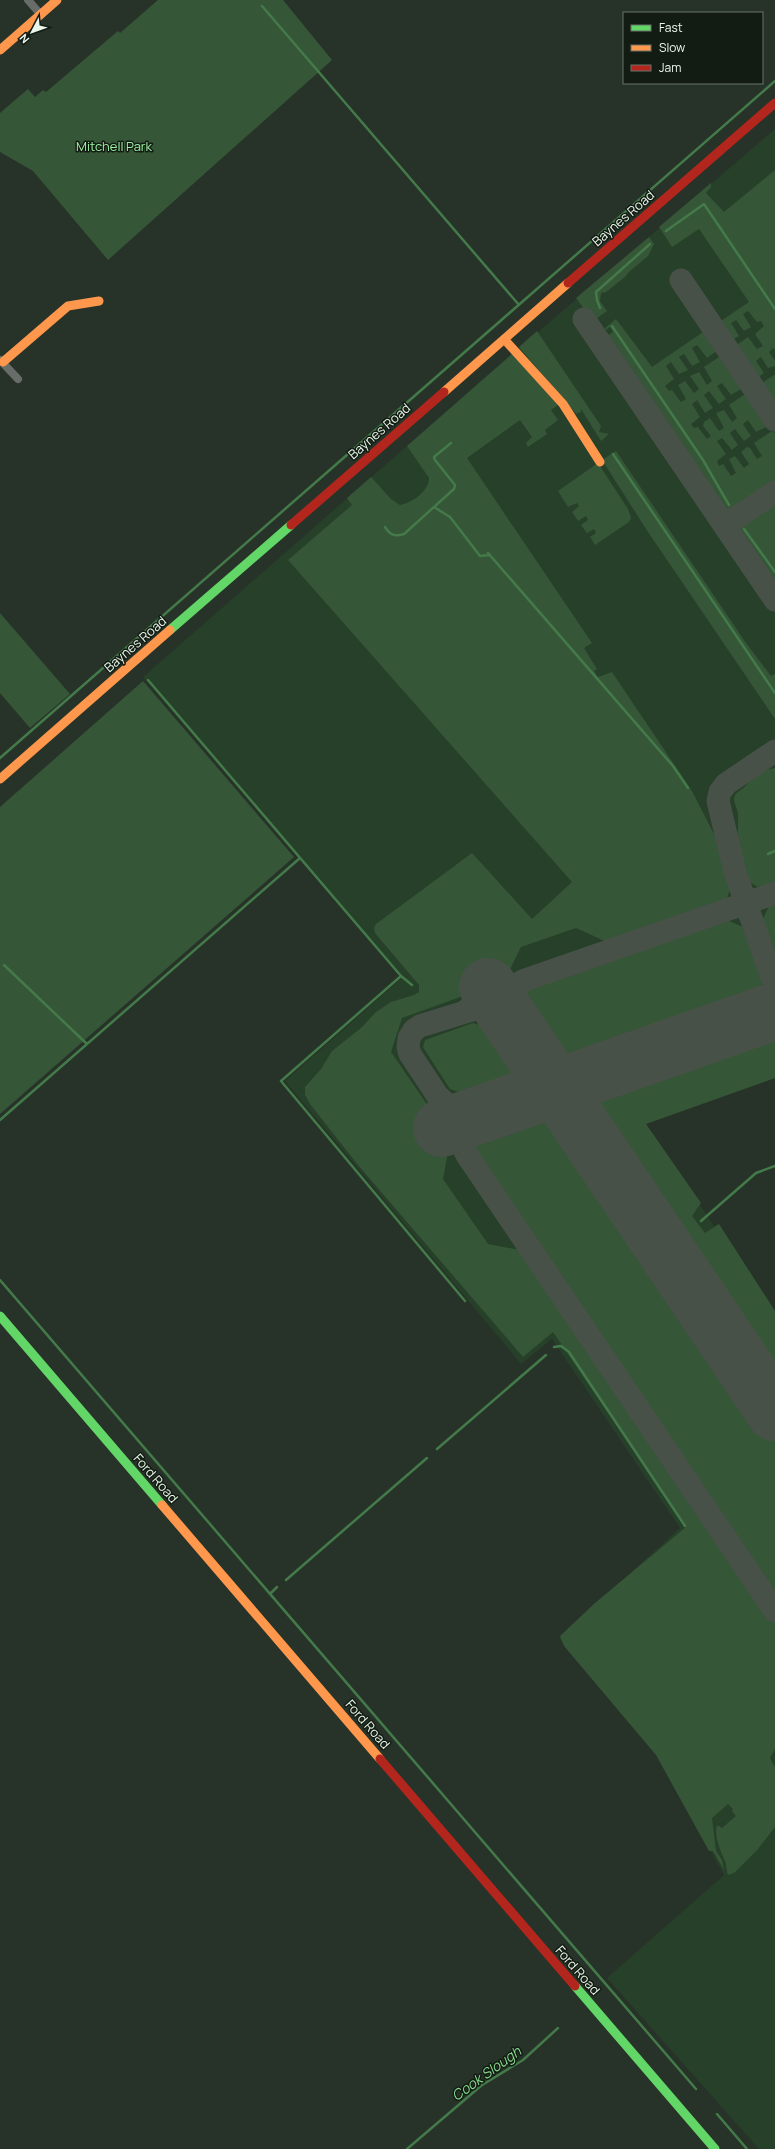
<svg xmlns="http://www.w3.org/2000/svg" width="775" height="2149" font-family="Manrope,sans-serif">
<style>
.built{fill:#274029}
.green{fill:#365638}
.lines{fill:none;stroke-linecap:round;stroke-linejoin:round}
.stream{stroke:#447a4a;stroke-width:2.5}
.taxiway{stroke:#485148;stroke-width:23}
.runway{stroke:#485148;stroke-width:58}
.street{stroke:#686d69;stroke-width:8}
.fast{stroke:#63d668;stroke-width:9}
.slow{stroke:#ff974d;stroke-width:9}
.jam{stroke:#b3261e;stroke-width:9}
.labels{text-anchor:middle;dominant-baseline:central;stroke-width:3;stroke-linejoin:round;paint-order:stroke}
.park-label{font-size:13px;fill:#9df0a4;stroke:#131c13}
.street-label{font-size:13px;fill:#e9f6ea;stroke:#131c13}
.water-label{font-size:14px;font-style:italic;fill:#88db90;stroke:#131c13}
</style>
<rect width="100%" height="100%" fill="#273328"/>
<path class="built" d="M775,129v947l-130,47 130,194v832h-16l-152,-171 117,-103 -66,-120 -99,-117 121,-110 -128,-189 -31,25 -236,-283 118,-104 -260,-300 360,-315z"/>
<path class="green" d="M158,0h125l49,60 -224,200 -75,-89 -33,-19v-39l28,-24 7,8 8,-7 3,2 72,-61 2,2z
M775,170v180l-2,-2 -4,4 6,9v5l-7,2 -7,-11 -5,4 8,12 -8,6 -22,-32 14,-10 9,12 6,-3 -8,-12 9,-8 -3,-5 -4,1 -9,-11 -5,3 8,13 -7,4 -8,-11 -5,3 8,13 -9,5 -12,-18 31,-21 -50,-73 -27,18 -13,-20 52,-44v4l-5,6 18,19z
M649,237l5,7 -6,12 -18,15 -5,6 -19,15 -5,1 -1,8 7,10 -14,10 -17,-23z
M616,319l36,48 54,-37 12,20 -11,8 -10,-13 -5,3 8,14 -8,4 -8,-12 -5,3 9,13 -9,4 -8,-12 -5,4 8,13 -9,7 4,5 3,-1 9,12 5,-3 -8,-14 7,-4 9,12 5,-4 -9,-13 9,-4 8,13 5,-4 -8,-14 18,-12 2,1 19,32 -12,7 -9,-12 -5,3 9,13 -7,5 -10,-13 -5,4 9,13 -8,5 -8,-13 -5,4 8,13 -9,7 3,4 4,-1 9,12 4,-3 -8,-10 1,-4 6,-4 9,13 5,-3 -8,-15 8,-3 8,12 5,-4 -8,-13 19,-13 20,30v4l-12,6 -8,-12 -5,4 8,12 -7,5 -9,-12 -5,4 8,12 -6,5 -10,-12 -5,3 9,13 -9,7 2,5 4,-2 8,12 5,-3 -7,-14 6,-3 9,12 5,-4 -8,-12 6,-5 3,1 7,11 5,-3 -8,-13 18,-12 3,2v48l-42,28 -7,1 -118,-175 5,-3 -3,-5 -4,3 -1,-2z
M537,331l64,95 -2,6 10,2 -8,7 -20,-32v3l-5,2 -57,-67z
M513,353l45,52 -7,5 7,10 -13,10 2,4 -19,13 -2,-4 6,-6 -12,-17 -53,38 125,185 -8,5 13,21 -3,2 4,6 14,-5 80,119 24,47 14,35v17l-5,14 -114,40 -35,-16 -55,19 -17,35 -6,-7 -24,17 -72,26 -11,34 42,61 9,30 8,-2 -7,38 45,65 37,7 250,370v128l-5,9 5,9v60l-17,22 -24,24 -6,2c-2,-5 -1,-11 -4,-16 -4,-10 -10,-23 -7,-34l5,3 14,-12 -4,-5 1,-2 -5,-5 -16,14 4,33 6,9 2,10 -11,-19h-4l-53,-96 -92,-109 -4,-10 35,-33 91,-76 -133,-195 -30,25 -165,-192 -48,-61 -5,-9v-8l16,-18 11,-18 29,-23 15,-16 15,-10 23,-7 5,-3v-7l-44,-52 -1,-5 2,-4 96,-71 60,66 40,-37 -284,-322 64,-55 -5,-7 24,-21 20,22 9,6c12,-2 29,-14 29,-27l-22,-32z
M774,375h1v33l-16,-23z
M616,451l130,192 25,33 4,-2v45l-127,-187 -46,-72z
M598,463l30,46 3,9 -2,4 -34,23 -5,-8 6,-4 -2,-4 -7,4 -6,-8 7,-5 -2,-4 -8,5 -6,-9 7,-6 -2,-3 -9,4 -10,-16z
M775,503v79l-36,-53 5,-6z
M0,613l70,81 -40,34 -30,-35z
M143,681l151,176 -294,257v-307z
M775,768v119l-9,3c-40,-13 -26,-44 -28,-75 0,-7 -6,-13 -3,-20 2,-3 5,-4 7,-6 11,-10 18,-19 33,-21z
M775,899v69l-15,-43 12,-25z
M722,918l26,11 17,49 -12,25 -191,67 -41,-64 7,-21z
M473,1023l30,10 31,47 -54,19 -30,-10 -27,-42 2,-7z
M775,1027v51l-129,46 55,79 -9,13 13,17 14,-9 56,87v75l-196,-290z
M551,1105l224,332v164l-302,-448 7,-23z"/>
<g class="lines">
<path class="stream" d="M262,6l257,299
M666,231l38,-27 71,105
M600,308l-3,-8 -1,-8 54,-48
M612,326l91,134 26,45
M613,454l162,239
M434,507l16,10 30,39 10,-1
M385,527c5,8 10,10 19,7l50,-45 1,-4 -20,-25 -1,-3 17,-14
M744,529l31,43
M488,553l185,213 15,22
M148,680l253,296 11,9
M0,758l775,-677
M768,854l7,-3
M4,965l83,79
M401,976l-120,105 184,220
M0,1120l300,-262
M701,1221l55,-48 19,-7
M0,1280l696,809
M554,1347l7,-1 8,6 116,174
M437,1449l109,-94
M286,1580l141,-122
M270,1594l7,-7
M717,2114l30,35
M407,2149l75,-64 41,-25 35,-32"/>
<path class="taxiway" d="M681,280l94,140
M584,319l191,281
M720,519l5,3 6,-1 44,-29
M775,751l-49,33 -6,8 -2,9 17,71 40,114
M467,1010l58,-30 250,-87
M516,1028l-9,-9 -13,-7 -19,-3 -55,17 -6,4 -5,8 -1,9 2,7 29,44 28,57 308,456
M439,1097c12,13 29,19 47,15"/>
<path class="runway" d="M488,987l287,425
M442,1128l333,-117"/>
<path class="street" d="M28,0l13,15
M0,360l18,19"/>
<path class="fast" d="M170,630l121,-105
M0,1316l162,189
M575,1986l140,163"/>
<path class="slow" d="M0,50l57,-50
M504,339l59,65 37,58
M3,362l65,-56 31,-5
M444,392l124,-109
M0,779l170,-149
M162,1505l218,254"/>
<path class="jam" d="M568,283l207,-180
M291,525l153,-133
M380,1759l195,227"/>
</g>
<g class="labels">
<g class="park-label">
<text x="114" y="146">Mitchell Park</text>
</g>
<g class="street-label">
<text transform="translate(623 218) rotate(-41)">Baynes Road</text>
<text transform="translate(379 431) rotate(-41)">Baynes Road</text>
<text transform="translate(135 644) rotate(-41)">Baynes Road</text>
<text transform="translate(156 1478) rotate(49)">Ford Road</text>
<text transform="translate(368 1724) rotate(49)">Ford Road</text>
<text transform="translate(578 1970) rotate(49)">Ford Road</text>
</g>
<g class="water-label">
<text transform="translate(486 2073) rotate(-36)">Cook Slough</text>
</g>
</g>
<rect x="623" y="12" width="140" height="72" fill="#131c13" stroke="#697369"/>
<rect x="631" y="25" width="20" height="6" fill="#63d668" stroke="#697369"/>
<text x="659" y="32" font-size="12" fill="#e9f6ea">Fast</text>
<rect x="631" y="45" width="20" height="6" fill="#ff974d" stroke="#697369"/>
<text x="659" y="52" font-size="12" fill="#e9f6ea">Slow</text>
<rect x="631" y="65" width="20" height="6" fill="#b3261e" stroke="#697369"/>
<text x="659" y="72" font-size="12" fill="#e9f6ea">Jam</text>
<g transform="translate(32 32) rotate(229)" stroke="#131c13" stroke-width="3" paint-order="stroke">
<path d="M0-3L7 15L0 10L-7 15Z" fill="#e9f6ea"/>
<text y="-6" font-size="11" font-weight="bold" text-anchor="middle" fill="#e9f6ea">N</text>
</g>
</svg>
